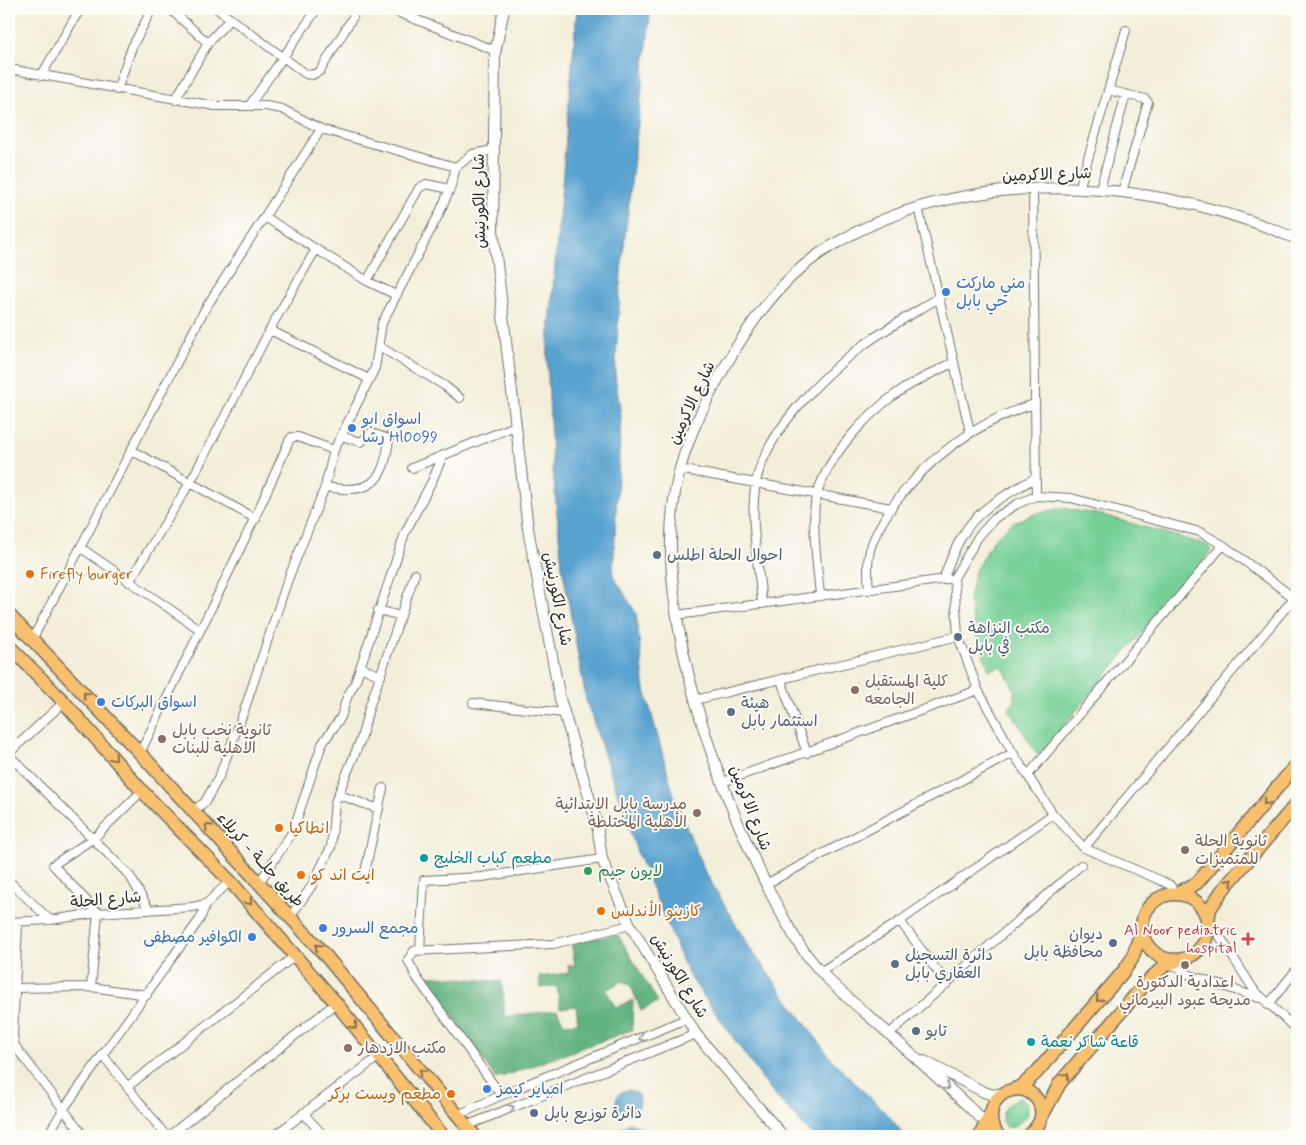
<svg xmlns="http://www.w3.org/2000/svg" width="1306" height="1145" font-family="Mynerve,'Playpen Sans Arabic',sans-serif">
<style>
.green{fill:#76d096;stroke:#507e60}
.forest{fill:#60b27f;stroke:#466e55}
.water{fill:#58a2cf;stroke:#42667d}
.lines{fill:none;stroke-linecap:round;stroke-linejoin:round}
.minor-casing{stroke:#716f68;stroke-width:10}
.tertiary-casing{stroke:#716f68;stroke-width:12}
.primary-casing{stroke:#716f68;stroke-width:15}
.minor{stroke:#fff;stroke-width:8}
.tertiary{stroke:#fff;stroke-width:10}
.primary{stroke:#f8bf6c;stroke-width:12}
.oneway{stroke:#876e48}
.oneway2{stroke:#a0a0a0}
.shop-dot{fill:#3f7fe0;stroke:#fdfcf7;stroke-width:2}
.service-dot{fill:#5c6f8a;stroke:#fdfcf7;stroke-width:2}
.food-dot{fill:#e8710a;stroke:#fdfcf7;stroke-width:2}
.education-dot{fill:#8d6e63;stroke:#fdfcf7;stroke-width:2}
.culture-dot{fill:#0f9aa8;stroke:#fdfcf7;stroke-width:2}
.leisure-dot{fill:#2e9e5b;stroke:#fdfcf7;stroke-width:2}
.health-dot{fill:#e0444e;stroke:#fdfcf7;stroke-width:2}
.labels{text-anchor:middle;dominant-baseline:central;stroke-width:4;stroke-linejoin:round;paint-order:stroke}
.street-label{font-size:16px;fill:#2b2b2b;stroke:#fdfcf7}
.shop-label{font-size:16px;fill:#366cbe;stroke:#fdfcf7;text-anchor:start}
.service-label{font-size:16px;fill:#4e5e75;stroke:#fdfcf7;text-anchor:start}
.food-label{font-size:16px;fill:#c56008;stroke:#fdfcf7;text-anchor:start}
.education-label{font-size:16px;fill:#785e54;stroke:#fdfcf7;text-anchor:start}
.culture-label{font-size:16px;fill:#0d838f;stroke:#fdfcf7;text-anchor:start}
.leisure-label{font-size:16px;fill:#27864d;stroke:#fdfcf7;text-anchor:start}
.health-label{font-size:16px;fill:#be3a42;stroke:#fdfcf7;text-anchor:end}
</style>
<rect width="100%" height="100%" fill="#fdfcf7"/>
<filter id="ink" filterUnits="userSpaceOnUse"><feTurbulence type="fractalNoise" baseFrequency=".02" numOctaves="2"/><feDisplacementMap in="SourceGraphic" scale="10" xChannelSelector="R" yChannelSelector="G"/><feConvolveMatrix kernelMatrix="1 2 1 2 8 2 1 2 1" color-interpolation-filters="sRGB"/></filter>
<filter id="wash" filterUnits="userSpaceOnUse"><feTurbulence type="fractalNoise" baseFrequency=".0096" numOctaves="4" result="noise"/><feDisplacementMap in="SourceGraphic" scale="20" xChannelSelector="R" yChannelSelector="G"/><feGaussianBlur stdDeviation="1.12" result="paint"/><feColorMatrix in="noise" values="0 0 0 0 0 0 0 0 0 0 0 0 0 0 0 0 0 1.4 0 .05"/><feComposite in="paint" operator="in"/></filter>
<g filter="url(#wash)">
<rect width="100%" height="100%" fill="#f3eed9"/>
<path class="green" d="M1061,508l41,7 105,30 4,6 -173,205 -29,-47 6,-9v-9l-13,-25 -13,4 -14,-38 -6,-33 6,-28 18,-31 19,-17 23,-9z
M1021,1098l7,6v10l-13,13h-9l-4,-6c0,-11 7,-21 19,-23z"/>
<path class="forest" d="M618,935l40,67 -17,9 -10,-25 -8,-5 -17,9 10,18 17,-8 -1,30 -136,49 -70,-104 76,7 3,35 52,-7 7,14 14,-1 -2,-17 -16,2 -3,-22 -16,2 -2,-11 30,-4 -1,-7 7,-1 -4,-23z"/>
<path class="water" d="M577,9h74l-30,263 -6,104 6,39 -8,160 23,38 9,77 29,106 30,74 45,77 83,113 57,56 16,20h-92l-42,-45 -83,-117 -50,-119 -52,-155 -24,-134 -10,-106 -5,-103z
M616 1102a12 12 0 1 1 24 0a12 12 0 1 1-24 0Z
M629,1123l12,4 2,9h-24l2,-8z"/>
</g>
<g filter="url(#ink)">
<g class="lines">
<g class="minor-casing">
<path id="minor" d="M170,9l38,34
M217,9l89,65 6,1 8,-4 33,-54
M397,12l99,39
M9,69l206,37h51l16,3 39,20 135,38 17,-13 20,-4
M41,76l39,-67
M117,90l15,-43 20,-38
M1108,90l37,9 3,3 -26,90
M175,100l33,-57 22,-24
M249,106l68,-97
M1033,188l3,308
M1079,189l47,-159
M1100,189l26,-95
M918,207l52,225
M265,217l102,64 29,14
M367,281l52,-93 7,-4 24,5
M270,330l99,49
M380,347l65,39 15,12
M131,450l125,69
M412,468l103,-42
M679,469l212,39
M325,487c44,7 59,-2 64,-48l-18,-6 -10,9 -20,-6
M81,548l118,81
M943,580c22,-63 36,-70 92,-102
M129,582l62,-101 83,-159 42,-73
M869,590c-1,-12 -2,-24 0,-35 3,-18 15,-36 25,-51 36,-48 83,-82 140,-100
M820,596c-2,-26 -10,-78 -3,-102 12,-39 48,-78 80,-101 18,-12 38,-21 57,-31
M762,604c-3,-37 -13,-85 -6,-122 10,-50 66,-106 106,-136 25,-18 52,-33 78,-49
M378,610l23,6
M677,615l277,-37
M33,638l172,-329 116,-180
M360,667l21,9
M781,680l26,73
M695,700l263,-64
M473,703l91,10
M9,753l55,-51
M140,753c50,-104 104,-206 149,-312l3,-4h6l36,13
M9,755l121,121 19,34
M1029,774l194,-229
M723,782l255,-92
M339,795l40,14
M193,811l12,-9 14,-25 26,-69 42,-126 38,-95 9,-37 41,-82 7,-45 57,-109 11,-25 6,-22
M1084,848l210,-250
M365,872l18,-84
M9,881l41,39
M259,883l34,-52 29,-87 19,-27 6,-20 8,-14 50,-150 27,-52 10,-23
M766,884l247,-131
M1175,894l-5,-9 -8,-4 -78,-33 -31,-34 -40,-61 -35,-63 -20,-54 -4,-58 24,-41 17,-19 22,-14 19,-8 35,2 129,34 23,13 74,55
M290,917l21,-30 20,-40 4,-45 26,-63 8,-31 46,-134
M1208,918l46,72 43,40
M900,921l47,63
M9,922l41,-2 48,-7 94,-6 14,-3
M18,922l-5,114 2,10 69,90
M420,950l4,-70 58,-3 120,-18
M1154,954l36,21 69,23
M820,972l80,-51 153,-107
M91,987l7,-74 -45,-48 41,-27 48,-47
M9,988l82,-1 56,8
M1268,1005l29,-36
M889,1034l192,-169
M102,1054l64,82
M127,1087l169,-132
M501,1095l-84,-117 -9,-18 6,-9 139,-7 77,-19
M303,1113l21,23
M458,1115l55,-25 173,-71
M466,1126l230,-92
M47,1136l16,-26 137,-191 6,-15 24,-23
M169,1136l167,-133
M274,1136l104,-79"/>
</g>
<g class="tertiary-casing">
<path id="tertiary" d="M504,9l-9,44 -2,177 35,299 32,170 37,125 5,35 28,66 66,109 87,102
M924,1061l60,31 9,3 11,-2
M991,1128c-37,-36 -75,-70 -113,-104 -31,-27 -63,-52 -84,-88 -65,-111 -136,-300 -121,-429 5,-52 28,-98 53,-142 23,-41 54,-84 93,-111 121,-82 294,-80 428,-34 17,5 34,13 50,19"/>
</g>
<g class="primary-casing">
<path id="primary" d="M9,615l131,138 185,202 150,181
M9,646l55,56 78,89 88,90 106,122 107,133
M1142 927a33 33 0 1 1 66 0a33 33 0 1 1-66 0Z
M1175,894l22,-11 100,-119
M1208,921l2,-12 11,-17 76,-89
M1012,1090l10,-4 14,-13 87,-101 9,-13 9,-27
M1041,1118l19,-35 84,-98 20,-19 13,-5
M980,1136l10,-22
M999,1136c-14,-15 -9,-41 13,-46 16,-4 32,10 29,27 -1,8 -7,13 -12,19"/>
</g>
<use href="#minor" class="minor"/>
<use href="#tertiary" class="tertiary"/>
<use href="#primary" class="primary"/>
</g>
<defs><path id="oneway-chevron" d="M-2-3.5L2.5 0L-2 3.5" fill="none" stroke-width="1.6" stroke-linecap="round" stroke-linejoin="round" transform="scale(1.25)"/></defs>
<g class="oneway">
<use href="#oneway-chevron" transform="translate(86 695) rotate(-133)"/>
<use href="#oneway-chevron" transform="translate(114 758) rotate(49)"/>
<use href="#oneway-chevron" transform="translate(1266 802) rotate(130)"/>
<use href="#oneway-chevron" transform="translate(208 827) rotate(-133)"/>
<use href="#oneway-chevron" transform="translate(1230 882) rotate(-49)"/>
<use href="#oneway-chevron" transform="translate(249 902) rotate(49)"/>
<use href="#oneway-chevron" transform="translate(318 947) rotate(-133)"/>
<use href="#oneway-chevron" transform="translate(1099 999) rotate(131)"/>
<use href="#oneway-chevron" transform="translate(354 1026) rotate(52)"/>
<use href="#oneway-chevron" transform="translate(422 1072) rotate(-130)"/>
<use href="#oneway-chevron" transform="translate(1066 1076) rotate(-50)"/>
</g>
<g class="oneway2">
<use href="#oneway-chevron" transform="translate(642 1038) rotate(157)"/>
<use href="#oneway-chevron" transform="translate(946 1087) rotate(42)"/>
<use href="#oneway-chevron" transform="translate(511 1108) rotate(-22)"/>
</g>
</g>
<g class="shop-dot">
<circle cx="946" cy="292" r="5"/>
<circle cx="352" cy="428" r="5"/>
<circle cx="101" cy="702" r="5"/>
<circle cx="323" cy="928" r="5"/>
<circle cx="252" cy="937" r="5"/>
<circle cx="487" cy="1089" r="5"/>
</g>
<g class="service-dot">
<circle cx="657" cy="555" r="5"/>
<circle cx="958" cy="637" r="5"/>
<circle cx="731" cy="712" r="5"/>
<circle cx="1113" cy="943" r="5"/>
<circle cx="895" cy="964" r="5"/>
<circle cx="916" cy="1031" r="5"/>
<circle cx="534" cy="1113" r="5"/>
</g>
<g class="food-dot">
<circle cx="30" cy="574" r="5"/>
<circle cx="279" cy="828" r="5"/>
<circle cx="301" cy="875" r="5"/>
<circle cx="601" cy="911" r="5"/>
<circle cx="451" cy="1094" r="5"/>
</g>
<g class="education-dot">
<circle cx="855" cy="690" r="5"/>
<circle cx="162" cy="739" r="5"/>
<circle cx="697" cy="813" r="5"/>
<circle cx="1185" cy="850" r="5"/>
<circle cx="1185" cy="965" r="5"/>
<circle cx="348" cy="1048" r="5"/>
</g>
<g class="culture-dot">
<circle cx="424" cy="858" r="5"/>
<circle cx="1031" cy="1042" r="5"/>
</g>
<circle class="leisure-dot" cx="588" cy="871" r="5"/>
<path class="health-dot" d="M1245.5 931.5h5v5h5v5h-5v5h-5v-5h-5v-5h5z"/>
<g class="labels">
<g class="street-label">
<text transform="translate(1047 175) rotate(-2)">شارع الاكرمين</text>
<text transform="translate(480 201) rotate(-91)">شارع الكورنيش</text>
<text transform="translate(692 403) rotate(-65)">شارع الاكرمين</text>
<text transform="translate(557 599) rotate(79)">شارع الكورنيش</text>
<text transform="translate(750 808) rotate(69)">شارع الاكرمين</text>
<text transform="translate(260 860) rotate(48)">طريق حلــة - كربلاء</text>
<text transform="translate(106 900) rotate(-5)">شارع الحلة</text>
<text transform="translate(679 976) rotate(59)">شارع الكورنيش</text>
</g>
<g class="shop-label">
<text x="956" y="283">مني ماركت<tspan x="956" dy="18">حي بابل</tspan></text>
<text x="362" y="419">اسواق ابو<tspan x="362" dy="18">رشا Hl0099</tspan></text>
<text x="111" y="702">اسواق البركات</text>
<text x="333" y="928">مجمع السرور</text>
<text x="242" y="937" text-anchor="end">الكوافير مصطفى</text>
<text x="497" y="1089">امباير كيمز</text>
</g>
<g class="service-label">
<text x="667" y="555">احوال الحلة اطلس</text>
<text x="968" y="628">مكتب النزاهة<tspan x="968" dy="18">في بابل</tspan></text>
<text x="741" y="703">هيئة<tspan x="741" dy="18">استثمار بابل</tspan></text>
<text x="1103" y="934" text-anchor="end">ديوان<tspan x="1103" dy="18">محافظة بابل</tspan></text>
<text x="905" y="955">دائرة التسجيل<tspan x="905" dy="18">العقاري بابل</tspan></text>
<text x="926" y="1031">تابو</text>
<text x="544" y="1113">دائرة توزيع بابل</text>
</g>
<g class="food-label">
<text x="40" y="574">Firefly burger</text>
<text x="289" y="828">انطاكيا</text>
<text x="311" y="875">ايت اند كو</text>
<text x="611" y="911">كازينو الأندلس</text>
<text x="441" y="1094" text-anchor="end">مطعم ويست بركر</text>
</g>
<g class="education-label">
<text x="865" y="681">كلية المستقبل<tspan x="865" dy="18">الجامعه</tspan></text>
<text x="172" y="730">ثانوية نخب بابل<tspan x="172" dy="18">الاهلية للبنات</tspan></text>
<text x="687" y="804" text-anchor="end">مدرسة بابل الابتدائية<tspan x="687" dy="18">الأهلية المختلطة</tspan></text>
<text x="1195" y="841">ثانوية الحلة<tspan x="1195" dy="18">للمتميزات</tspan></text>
<text x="1185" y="982" text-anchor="middle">اعدادية الدكتورة<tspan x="1185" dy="18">مديحة عبود البيرماني</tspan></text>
<text x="358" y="1048">مكتب الازدهار</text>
</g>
<g class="culture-label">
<text x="434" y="858">مطعم كباب الخليج</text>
<text x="1041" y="1042">قاعة شاكر نعمة</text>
</g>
<g class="leisure-label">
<text x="598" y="871">لايون جيم</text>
</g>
<g class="health-label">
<text x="1237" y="930">Al Noor pediatric<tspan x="1237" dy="18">hospital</tspan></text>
</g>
</g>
<rect width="1306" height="1145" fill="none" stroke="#fdfcf7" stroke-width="30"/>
</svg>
